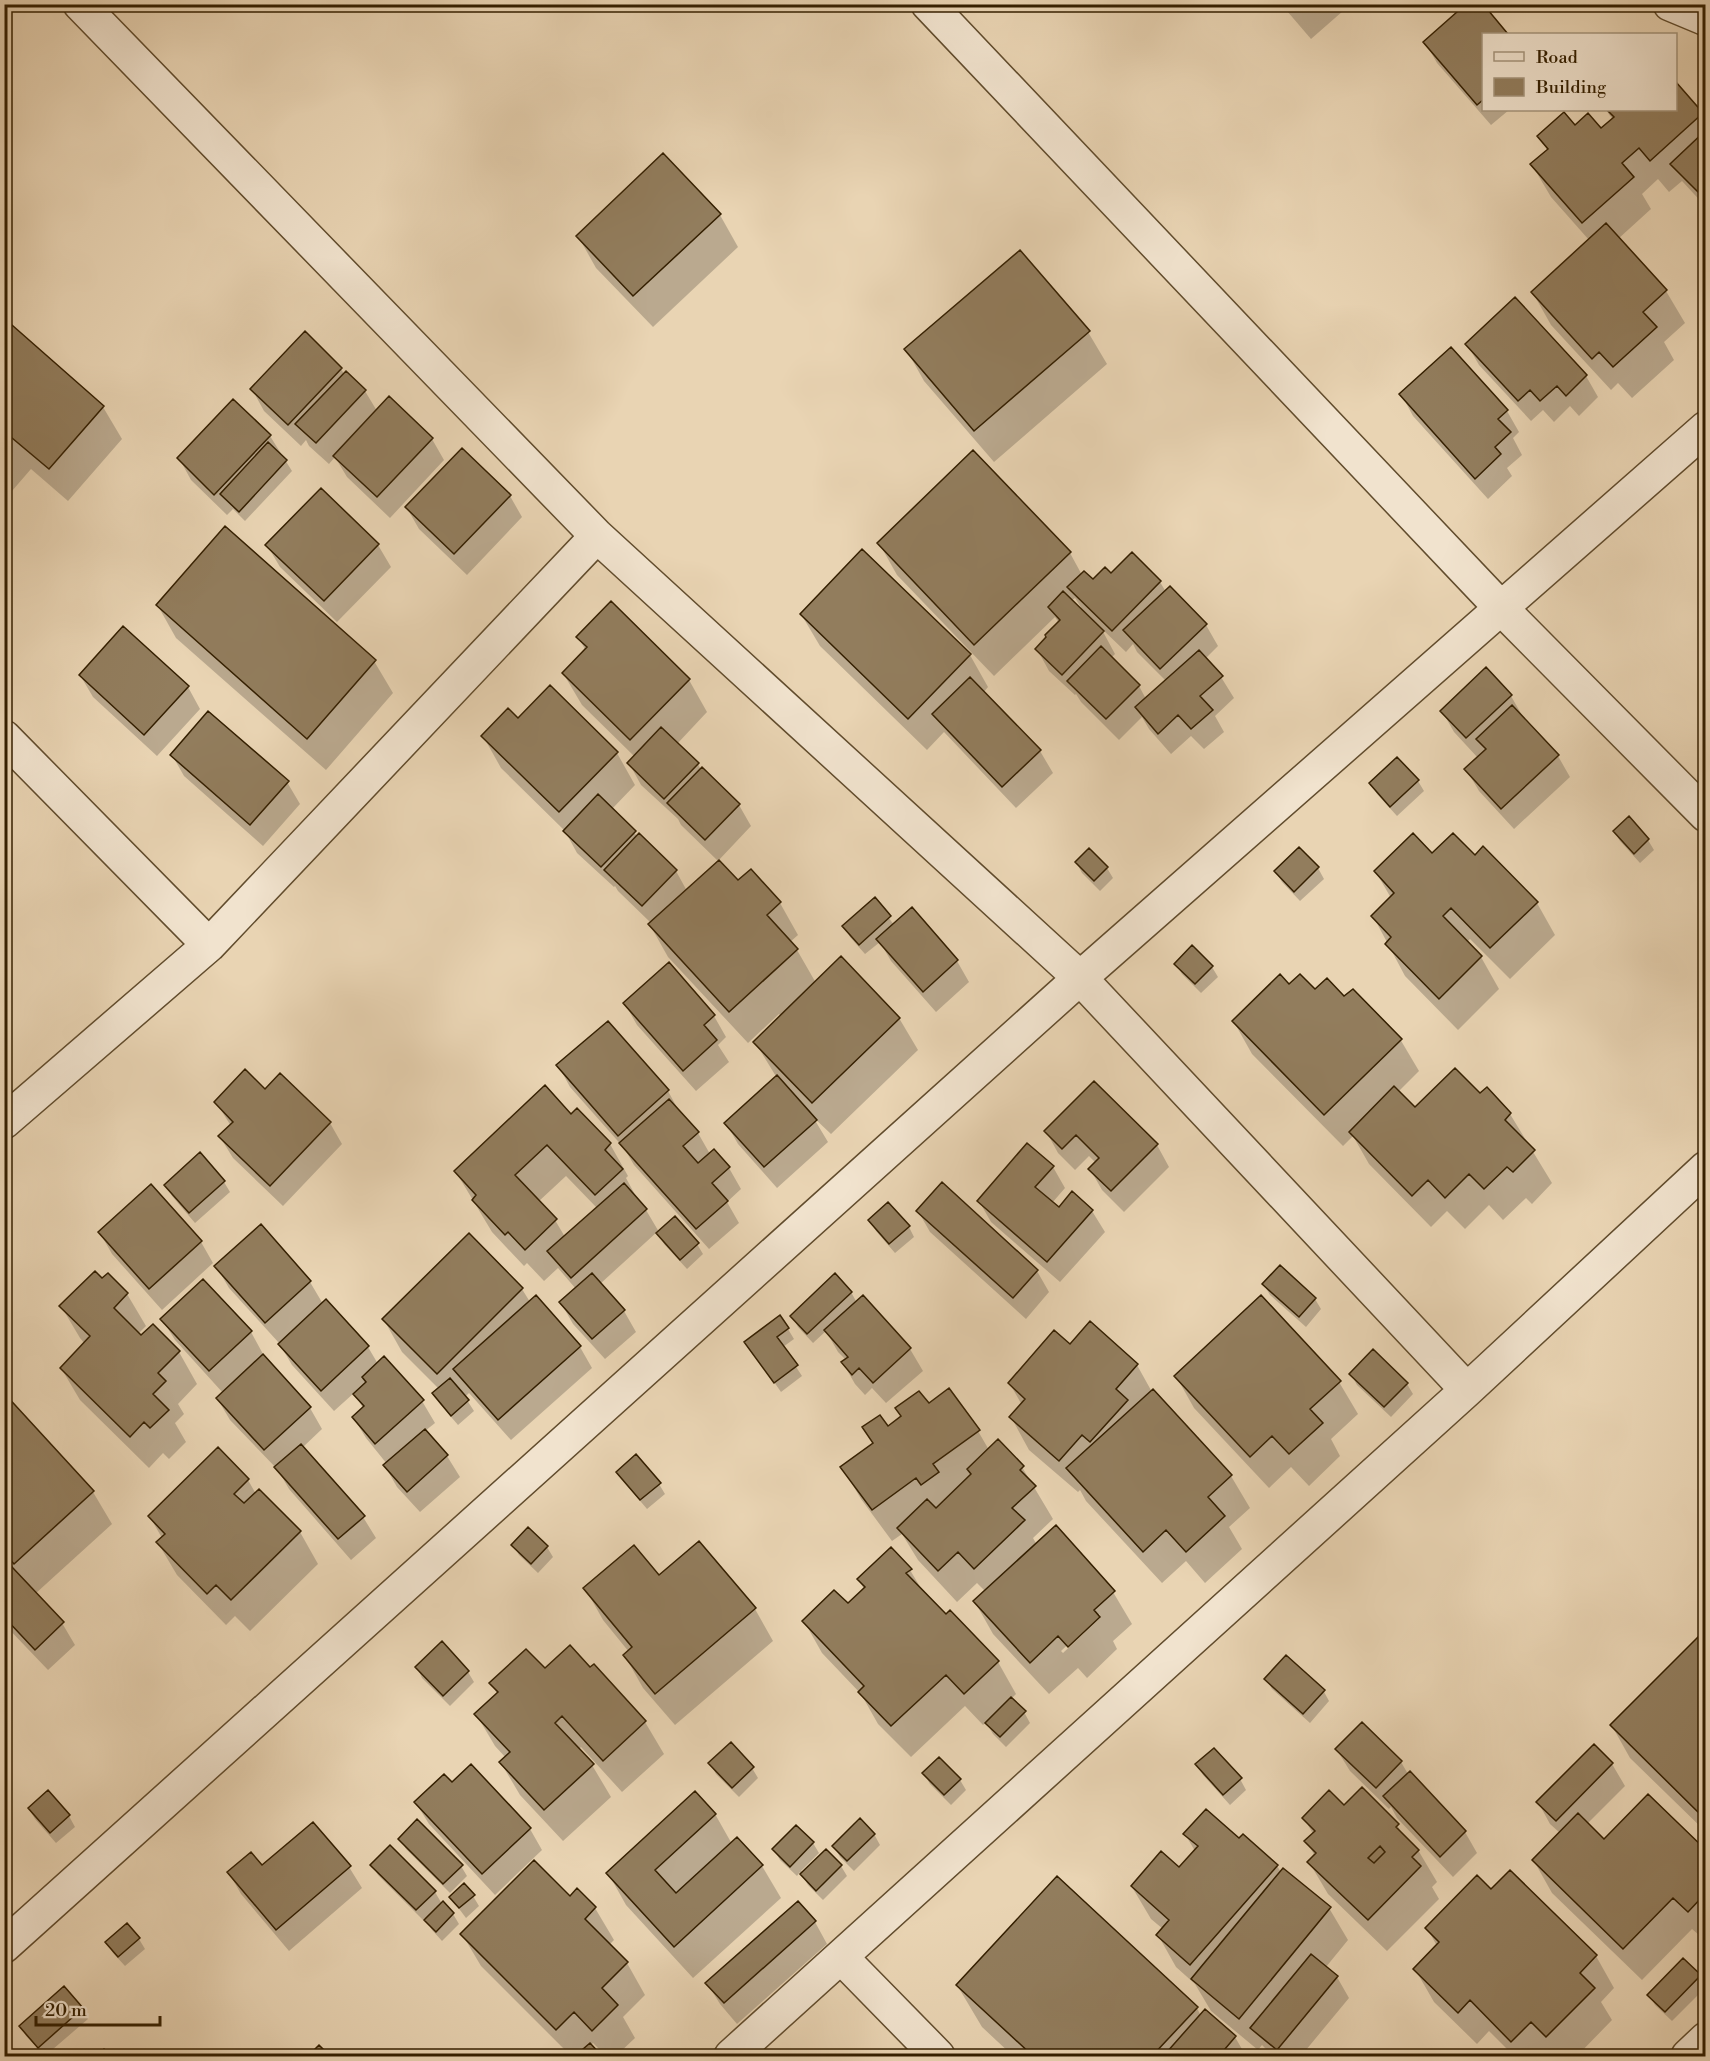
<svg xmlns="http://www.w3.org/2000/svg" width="1710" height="2061" font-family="'Libre Bodoni',serif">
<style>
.shadow{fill:#0003;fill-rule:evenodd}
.building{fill:#927d5d;stroke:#341f00;stroke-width:1.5;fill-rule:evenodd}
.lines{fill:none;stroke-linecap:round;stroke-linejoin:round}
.street-casing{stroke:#614c2d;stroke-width:36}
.street{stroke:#f1e3ce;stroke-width:33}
</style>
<rect width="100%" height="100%" fill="#e9d4b3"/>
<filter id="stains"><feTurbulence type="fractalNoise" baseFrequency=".00333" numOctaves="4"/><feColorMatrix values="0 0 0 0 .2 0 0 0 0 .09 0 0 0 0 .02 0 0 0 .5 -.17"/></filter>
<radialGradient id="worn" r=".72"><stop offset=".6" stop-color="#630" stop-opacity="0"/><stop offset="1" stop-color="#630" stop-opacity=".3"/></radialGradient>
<path class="shadow" d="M1281,4h70l-40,35z
M1481,4l25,30h-22v76h25l-18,15 -54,-62 -12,-21z
M1676,84l30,35v88l-24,-26 -13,11 -11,-13 -16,15 9,15 -33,30 48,52 19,32 -21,19 10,18 -42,38 -14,-15 -7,7 -60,-65 -18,-32 56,-53 -38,-43 -19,-32 16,-14 -9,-15 35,-9 27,3 12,-10 -7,-10h70z
M720,215l18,32 -85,80 -57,-59 -18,-32z
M4,320l99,87 19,32 -54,62 -37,-32 -19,22 -8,-7z
M1088,332l19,32 -113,98 -70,-81 -18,-32z
M1467,344l119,32 12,21 -19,19 -9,-10 -16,16 -11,-12 -12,11 -52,-56z
M341,369l3,5 2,-1 19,18 12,20 55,28 12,21 -54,58 -43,-41 -12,-20 -6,7 -20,-18 -3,-6 -5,6 -37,-35 -12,-22z
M1401,394l106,17 12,21 -6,6 9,17 -15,13 5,8 -24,23 -75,-83z
M233,401l37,35 22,35 -47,50 -12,-12 -6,6 -36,-35 -12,-22z
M321,490l57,55 13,22 -54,55 -57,-55 -13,-22z
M510,496l12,21 -55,58 -48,-46 -12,-21z
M879,543l191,10 12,22 11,6 18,-5 49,6 6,10 40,33 12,21 -13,13 16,18 13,21 -19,18 9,16 -20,17 -13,-13 -20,18 -22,-25 -7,-12 -23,23 -38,-38 -5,-8 -1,1 -26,-24 -12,-22 22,-26 -4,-6 -61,59 -97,-101zM1075,598l9,14 -13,-11zM1101,628l25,24 7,-8 4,8 29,29 -20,18 -7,-13 -28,-28 4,-4z
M611,603l78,77 18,32 -30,32 21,20 3,6 38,35 12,21 -33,35 -37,-36 -3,-6 -37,-34 -12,-22 6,-6 -53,-52 -19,-32 23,-22 -8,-14z
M158,606l216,55 19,32 -67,77 -150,-132z
M801,614l169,41 18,32 -5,6 57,58 13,22 -37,35 -72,-76 -17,18 -107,-104z
M80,675l108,12 12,22 -43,47 -64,-59z
M550,687l67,66 18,32 -23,24 26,28 38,34 11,20 51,-9 42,21 18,32 -8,7 7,8 19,33 83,35 19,32 -87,84 -18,-17 15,25 -51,46 -39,-44 -12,-21 51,-45 -22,-36 26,-26 -2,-2 -31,29 -80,-86 -18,-32 1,-2 -33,-32 -3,-5 -1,1 -37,-34 -12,-22 -64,-63 -18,-32 35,-16z
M1511,696l12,21 35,39 12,21 -56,52 -35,-38 -13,-22 12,-11 -24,-26 -12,-21z
M172,755l115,27 13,22 -37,42 -79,-70z
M1418,781l6,10 -27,25 -20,-22 -6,-11z
M1614,831l34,9 6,10 -14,13 -20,-22z
M1299,849l19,19 6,11 -24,22 -18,-19 -6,-10z
M1432,855l42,2 63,46 18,32 -45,44 -40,-40 -4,4 15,14 18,32 -41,41 -53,-54 -32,-60 18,-18 -15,-26z
M1076,862l31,6 6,10 -13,13 -18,-18z
M875,899l19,26 63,36 12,21 -33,30 -45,-51 -11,-19 -15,12 -15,-17 -6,-10z
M1176,964l36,3 6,10 -17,16 -19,-19z
M1289,986l55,12 56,41 19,32 -21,21 17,17 65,-14 30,19 42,69 -20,21 -6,-6 -23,22 -14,-15 -24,24 -18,-18 -16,16 -62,-63 -16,-28 -10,10 -91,-92 -18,-32z
M625,1004l89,12 12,21 -8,8 11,17 -33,29 -59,-66z
M607,1023l61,68 12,22 18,20 12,21 19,14 12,21 -14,13 12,21 -30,26 -75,-84 -10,-17 -54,-61 -12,-22z
M1094,1083l63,62 12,22 -45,45 -22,-22 -12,-21 6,-6 -7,-7 -14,14 -17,-17 -12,-22z
M265,1091l65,32 12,21 -59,62 -50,-48 -13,-21 11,-11 -15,-24z
M571,1116l39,28 18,32 -2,2 13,24 7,8 13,22 38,12 6,10 -16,15 -23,-25 -7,-12 -57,52 24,27 12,21 -31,27 -32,-35 -12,-21 15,-14 -18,-21 -14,13 -17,-18 -3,3 -32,-34 -36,-60zM566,1176l31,32 -32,29 -10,-17 -17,-18z
M1053,1167l12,21 -13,15 7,6 33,2 13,21 -45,50 -69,-60 -12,-21z
M224,1182l6,10 -35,31 -23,-27 -6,-11z
M918,1211l119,60 12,21 -23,27 -96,-87z
M870,1221l39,6 5,10 -19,16 -19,-22z
M261,1226l49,56 13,22 3,-3 42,46 10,17 44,37 13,22 -10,8 22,25 13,21 -40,35 -23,-25 -12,-21 2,-2 -21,-26 -13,-21 10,-9 -9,-15 -20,18 -42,-46 -13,-22 -50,-55 -13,-22z
M100,1233l101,9 12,21 -51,47 -50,-56z
M469,1235l53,54 8,13 50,45 12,21 -81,72 -42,-47 -4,4 9,14 -16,14 -18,-21 -6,-10 5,-5 -37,-37 -18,-32z
M108,1275l19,19 19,32 -8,8 41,18 18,32 -19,20 6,10 -9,9 11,19 -17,17 -6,-6 -14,15 -69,-68 -19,-32 24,-24 -5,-6 -19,-32 41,-25z
M1264,1285l51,14 6,10 -15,18 -36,-32z
M851,1292l6,11 6,-6 47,52 13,22 -37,32 -14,-15 -7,7 -10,-11 -12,-21 3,-3 -8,-8 -12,-21 -13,12 -15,-16 -6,-11z
M162,1319l89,13 12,22 -1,1 48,53 12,21 -20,19 61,69 13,21 -25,22 -62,-71 -11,-19 -48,-50 -13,-22 6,-5 -48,-53z
M788,1329l6,10 -11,8 19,29 -21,16 -35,-50z
M1137,1365l15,27 79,84 19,32 -21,19 13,22 -37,34 -19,-22 -24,22 -76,-82 -6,-11 -2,2 -49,-42 -18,-33 11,-12 -12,-21z
M1351,1374l56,10 6,10 -22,23 -34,-32z
M1176,1376l163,6 19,32 -27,25 9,17 -31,30 -18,-19 -22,21 -75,-80z
M4,1395l89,97 19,32 -77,70 27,29 13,22 -27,25 -44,-46v-48l7,-6 -7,-7z
M928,1405l50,26 11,19 33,17 31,52 -20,19 4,7 76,47 19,32 -19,17 4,8 -30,29 -9,-10 -29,26 -56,-60 -18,-32 11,-10 -9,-9 -20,19 -39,-42 -16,-26 -10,7 -31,-42 -19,-32 31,-23 -9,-16h24zM1100,1614v4l-37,35 -2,-2z
M618,1472l41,12 6,10 -18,15 -23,-27z
M248,1480l8,14 44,38 18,32 -68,67 -15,-15 -9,9 -49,-50 -19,-32 4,-5 -12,-21z
M528,1529l19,18 6,10 -15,16 -19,-18 -6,-10z
M910,1570l15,25 21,21 52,46 18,32 -5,5 13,13 6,11 -24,24 -13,-13 -7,-12 -3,3 -18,-19 -54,51 -33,-33 -17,-30 -39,-41 -18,-32 44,-16 16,-16 -6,-10z
M659,1577l96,32 18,32 -98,84 -32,-37 -18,-32 4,-4 -26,-32 -18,-32z
M1706,1631v201l-76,-74 -18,-32z
M441,1643l27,29 6,10 -24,24 -28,-28 -5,-11z
M594,1666l51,56 19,32 -42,38 -41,-45 -3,3 14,15 19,32 -48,44 -43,-46 -19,-32 5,-5 -11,-12 -19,-32 22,-19 -7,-11 54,-14 45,-1z
M1266,1679l57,11 6,11 -19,22 -38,-34z
M1594,1746l18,18 13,22 -38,38 17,17 102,11v89l-14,-12 -50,51 -90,-87 -18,-32 26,-28 -10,-9 -12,-22z
M1337,1750l64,12 7,12 57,58 12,21 -24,24 -56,-59 -6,-11 -2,2 -39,-38z
M710,1763l42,5 6,10 -19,19 -23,-23z
M1197,1765l43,14 6,11 -16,15 -27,-30z
M924,1774l36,6 6,10 -15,15 -21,-21z
M452,1784l78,45 12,21 -47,45 -66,-71 -13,-21z
M48,1793l21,23 6,11 -19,16 -21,-24 -6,-10z
M1344,1807l53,18 8,13 13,12 19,32 -5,5 7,12 -52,52 -59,-57 -19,-32 6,-6 -9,-15 7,-7 -9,-16z
M715,1814l17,30 30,22 19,32 -88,80 -67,-73 -18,-32z
M874,1834l6,11 -26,26 -14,-14 -6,-11z
M1185,1834l54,6 38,26 4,6 48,36 19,32 -22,27 11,10 12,21 -48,58h-28l-11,-11 -4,5 -47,-39 -16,-27 -19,-17 -18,-32 5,-6 -12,-10 -19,-32 48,-18 15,-18z
M400,1839l61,27 6,10 -17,17 -44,-44z
M813,1843l6,10 -18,18 2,2 38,-7 6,10 -24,24 -15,-15 -8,-13 -3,4 -17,-16 -6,-10z
M372,1865l63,27 7,12 1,-1 10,11 6,10 -17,17 -10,-11 -7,-12 -2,2 -45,-45z
M262,1867h87l13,21 -73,63 -48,-57 -12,-21z
M577,1890l18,18 19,32 -5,5 18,18 18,32 -22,22 12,21 -19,18h-10l-13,-13 -3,3 10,10h-29l-90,-90 -19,-32 108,-36z
M1491,1891l105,65 18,32 -13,14 11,18 -35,36h-24l-3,-3 -3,3h-33l-25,-25 -12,13 -43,-42 -19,-33 22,-23 -10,-18z
M473,1896l6,10 -13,12 -15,-20z
M815,1922l12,22 -90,80 -17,-20 -13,-21z
M139,1939l6,10 -20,17 -12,-13 -6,-10z
M1683,1960l17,16 6,11 -34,34 -17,-16 -6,-10z
M957,1985l240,23 4,8 4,-5 30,26 11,19h-233l-31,-29z
M82,2008l6,11 -43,37 -19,-20 -6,-10z"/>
<path class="building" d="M1466,4h17l25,30h-24v65l-7,6 -54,-63z
M1676,82l27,31 -53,48 -11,-13 -17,15 12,14 -52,46 -52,-59 18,-15 -11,-13 27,-24 11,13 13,-12 13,15 13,-11 -7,-7h69z
M1706,130v70l-36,-36z
M663,153l58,61 -88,82 -57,-60z
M1606,223l61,67 -24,22 14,15 -44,40 -14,-15 -7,7 -61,-67z
M1020,250l70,81 -116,100 -70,-82z
M1515,297l72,78 -21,21 -9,-10 -17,15 -10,-11 -12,11 -53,-57z
M4,318l100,88 -55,63 -37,-31 -8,8z
M305,331l37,37 -54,57 -38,-36z
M1451,347l57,63 -10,9 13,13 -16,15 6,7 -26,25 -76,-85z
M346,371l20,19 -50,53 -21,-19z
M389,396l44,42 -56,59 -44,-41z
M233,399l38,36 -57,60 -37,-37z
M268,442l19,18 -48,52 -19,-18z
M462,448l49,47 -57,59 -49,-47z
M973,450l98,102 -97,93 -97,-102z
M321,488l58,56 -55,57 -59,-56z
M225,526l151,134 -69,79 -151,-134z
M862,549l109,105 -63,65 -108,-105z
M1132,552l29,29 -49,50 -45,-44 17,-16 9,8 12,-12 6,6z
M1170,586l37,38 -47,45 -37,-39z
M1063,591l41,40 -42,44 -27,-26 11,-12 -1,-2 15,-15 -12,-13z
M611,601l79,78 -60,61 -68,-67 25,-26 -11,-10z
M123,626l66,60 -45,49 -65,-60z
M1101,646l39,39 -34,34 -39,-38z
M1199,650l24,26 -23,20 13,14 -22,19 -13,-14 -20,19 -23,-27z
M1486,667l26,28 -46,43 -26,-27z
M970,677l71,73 -39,37 -70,-73z
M550,685l68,67 -59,60 -78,-76 27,-28 10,10z
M1512,705l47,50 -58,54 -37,-40 22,-20 -10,-10z
M208,711l81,70 -39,44 -80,-70z
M661,727l38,36 -35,36 -37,-36z
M1397,757l22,23 -29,27 -21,-24z
M702,767l38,37 -35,36 -38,-37z
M598,794l38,37 -35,36 -38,-36z
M1629,816l20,23 -15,15 -21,-23z
M639,833l38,37 -35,36 -38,-36z
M1413,833l19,20 21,-20 22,22 8,-9 55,56 -48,46 -39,-40 -8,8 39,40 -43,43 -54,-55 6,-7 -20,-21 23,-23 -20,-22z
M1299,847l20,20 -25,25 -20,-21z
M1089,848l19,19 -14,14 -19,-19z
M719,860l19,20 13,-11 30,33 -14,13 31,34 -69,63 -81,-88z
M875,897l16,19 -32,29 -17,-19z
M912,907l46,53 -35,32 -47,-53z
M1192,945l21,21 -18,18 -21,-20z
M841,956l59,62 -88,85 -59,-61z
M669,962l46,53 -11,10 13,15 -34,31 -60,-68z
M1280,974l9,10 11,-10 15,15 12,-11 17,18 9,-7 49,50 -78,76 -92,-94z
M608,1021l61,69 -51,46 -62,-71z
M1455,1068l25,25 7,-6 24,26 -6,7 30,30 -22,22 -6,-5 -23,22 -15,-15 -24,24 -17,-18 -16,16 -63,-64 45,-46 21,21z
M245,1069l20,20 15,-16 51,49 -61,64 -52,-50 15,-14 -19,-20z
M777,1075l40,45 -53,47 -40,-44z
M1094,1081l64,63 -47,47 -23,-22 11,-11 -23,-23 -14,14 -18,-18z
M545,1085l26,29 6,-6 34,35 -6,7 18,19 -28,26 -48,-50 -32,30 42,44 -32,31 -17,-18 -3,3 -33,-35 4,-5 -22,-24z
M669,1099l30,33 -16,14 15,17 16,-14 16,18 -18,16 16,18 -32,28 -77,-86z
M1027,1143l27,23 -19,21 24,20 13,-16 21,19 -46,52 -70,-61z
M200,1152l25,29 -36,32 -25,-28z
M942,1182l96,88 -25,28 -97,-87z
M624,1183l23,26 -76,69 -24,-27z
M151,1184l51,57 -53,48 -51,-57z
M888,1202l22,24 -21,18 -21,-24z
M675,1216l24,27 -19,17 -24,-27z
M261,1224l50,57 -46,42 -51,-57z
M469,1233l54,55 -86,86 -55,-55z
M1280,1265l36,33 -17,19 -37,-33z
M95,1271l7,7 6,-5 20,20 -14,15 27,27 12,-11 27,27 -22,22 8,8 -13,13 16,16 -19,18 -6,-6 -14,15 -70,-69 30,-32 -31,-30z
M592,1273l33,37 -33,29 -33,-37z
M835,1273l17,19 -45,42 -17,-18z
M203,1279l49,52 -43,40 -49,-52z
M536,1295l45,51 -83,74 -45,-51z
M863,1295l48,53 -38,35 -14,-15 -7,7 -11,-13 7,-5 -24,-27z
M1261,1295l80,86 -31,28 13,14 -34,31 -17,-18 -22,21 -76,-81z
M326,1299l43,47 -48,45 -43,-47z
M780,1315l9,13 -12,9 21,28 -24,18 -30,-41z
M1090,1321l48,43 -22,25 12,11 -38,42 -8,-7 -23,26 -50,-44 16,-18 -17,-16 46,-53 16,14z
M1373,1349l35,34 -24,24 -35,-33z
M263,1354l48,53 -47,43 -48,-52z
M384,1356l40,44 -49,44 -23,-27 12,-11 -11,-12 13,-12 -4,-5z
M450,1378l19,22 -18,16 -19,-23z
M949,1388l31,42 -47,34 6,8 -18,13 -5,-7 -44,32 -32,-43 33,-24 -11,-16 18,-12 8,11 13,-10 -6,-8 24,-17 10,12z
M1153,1389l79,86 -24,22 17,19 -39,36 -20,-22 -23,22 -77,-84z
M4,1393l90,98 -80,73 -10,-11z
M425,1429l23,26 -41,37 -24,-27z
M998,1439l26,27 -4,4 16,16 -24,22 13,12 -51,49 -16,-17 -20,19 -41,-43 30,-29 9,9 35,-34 -4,-5z
M301,1444l64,72 -27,23 -64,-72z
M218,1447l31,32 -15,15 10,9 15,-14 42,42 -70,69 -15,-15 -9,9 -51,-52 9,-8 -17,-18z
M636,1454l25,29 -21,17 -24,-28z
M1056,1525l59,66 -21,19 6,7 -32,30 -10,-11 -28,27 -57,-62z
M528,1527l20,19 -17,18 -20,-19z
M699,1541l57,67 -101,86 -32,-39 9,-8 -49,-59 51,-43 25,30z
M891,1547l21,22 -6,4 40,41 4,-4 49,51 -35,33 -18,-19 -55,51 -33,-34 6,-6 -62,-65 32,-31 14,13 17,-16 -8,-8z
M12,1567l52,55 -29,28 -31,-33v-44z
M1706,1629v191l-96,-95z
M442,1641l27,30 -26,25 -28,-29z
M570,1645l20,22 4,-3 52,57 -43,40 -41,-45 -7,7 39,41 -50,46 -45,-48 11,-10 -36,-38 24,-22 -9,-9 37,-34 19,19z
M1286,1655l39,35 -22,24 -39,-35z
M1011,1697l15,14 -26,26 -15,-14z
M1362,1722l40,39 -26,27 -41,-39z
M731,1742l23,25 -22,21 -24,-25z
M1594,1744l19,19 -57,58 -20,-19z
M1214,1748l28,30 -19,17 -28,-31z
M939,1757l22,22 -17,16 -22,-22z
M471,1764l60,64 -49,46 -68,-72 30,-28 8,8z
M1410,1771l56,60 -26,26 -57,-61z
M1362,1787l37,37 -3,3 23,23 -7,7 9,9 -53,54 -61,-58 9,-9 -12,-12 11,-10 -13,-13 27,-28 15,15zM1380,1846l5,6 -11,11 -6,-5z
M48,1790l22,25 -20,18 -22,-25z
M695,1791l21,23 -61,56 21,23 61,-56 26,28 -89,82 -68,-74z
M1648,1794l58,56v46l-2,-1 -16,17 -15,-14 -50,51 -91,-89 46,-47 26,26z
M1206,1809l33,29 4,-4 35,31 -88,100 -34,-30 13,-15 -38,-34 30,-35 18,16 19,-21 -15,-12z
M860,1818l15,16 -28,27 -15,-15z
M417,1819l46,46 -20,19 -45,-45z
M313,1822l38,44 -75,64 -49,-58 24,-20 11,13z
M796,1825l18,17 -24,25 -18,-18z
M390,1845l46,46 -20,19 -46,-45z
M1380,1846l5,6 -11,11 -6,-5z
M826,1849l16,16 -26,26 -16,-17z
M534,1860l36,36 7,-8 19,19 -11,12 43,43 -26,26 16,17 -26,26 -18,-19 -18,18 -96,-96z
M1283,1868l48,39 -92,112 -48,-40z
M1510,1870l87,85 -17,18 15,15 -49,49 -15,-15 -20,20 -41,-42 -12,13 -45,-44 26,-27 -14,-14 52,-53 14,14z
M1057,1876l141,131 -46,49h-119l-77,-71z
M464,1883l11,12 -16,13 -10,-11z
M443,1901l11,12 -18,19 -12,-12z
M798,1901l18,20 -92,82 -19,-20z
M127,1923l13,15 -22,19 -13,-15z
M1311,1954l27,22 -61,74 -27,-22z
M1683,1958l18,17 -36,37 -18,-17z
M64,1986l19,22 -45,40 -19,-22z
M1205,2009l31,27 -17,20h-48l-5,-3z
M590,2043l12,13h-27z
M319,2045l11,11h-22z
M104,2049l7,7h-16z"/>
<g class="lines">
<g class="street-casing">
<path id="street" d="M80,4l517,532 483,442 387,412
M928,4l573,604 205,207
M1670,4l36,15
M4,737l205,208
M4,1122l205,-177 388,-409
M4,1946l1076,-968 626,-550
M841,1957l97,99
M731,2056l736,-666 239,-222
M1688,2056l18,-17"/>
</g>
<use href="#street" class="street"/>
</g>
<rect width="1710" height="2061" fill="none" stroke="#e9d4b3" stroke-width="24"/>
<rect x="6" y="6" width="1698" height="2049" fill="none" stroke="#341f00" stroke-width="3"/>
<rect x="12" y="12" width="1686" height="2037" fill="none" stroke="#341f00" stroke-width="1.5"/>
<rect x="1482" y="33" width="195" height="78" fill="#f1e3ce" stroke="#a5957c" stroke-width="1.5"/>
<rect x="1494" y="52" width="30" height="9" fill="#f1e3ce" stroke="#a5957c" stroke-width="1.5"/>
<text x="1536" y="63" font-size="18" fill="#341f00">Road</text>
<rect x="1494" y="78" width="30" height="18" fill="#927d5d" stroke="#a5957c" stroke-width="1.5"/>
<text x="1536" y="93" font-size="18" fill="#341f00">Building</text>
<path d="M36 2016v9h124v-9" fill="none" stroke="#341f00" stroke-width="3"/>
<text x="45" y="2016" font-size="18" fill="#341f00" stroke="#f1e3ce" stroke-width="4.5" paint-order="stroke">20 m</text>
<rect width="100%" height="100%" filter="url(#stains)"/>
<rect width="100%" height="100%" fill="url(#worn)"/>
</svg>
